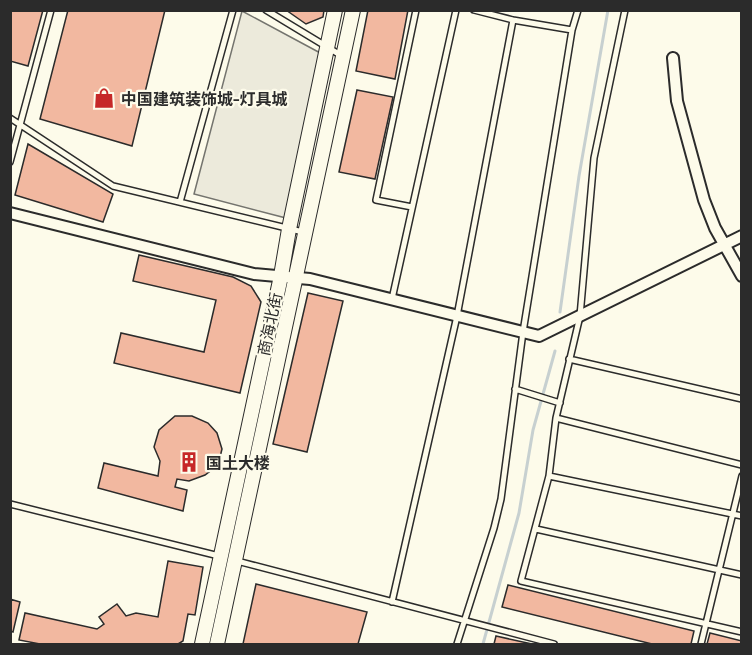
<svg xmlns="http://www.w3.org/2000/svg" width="752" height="655" font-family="Barlow,'Noto Sans SC',sans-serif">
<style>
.parking{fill:#eceadb;stroke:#74746e;stroke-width:1.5}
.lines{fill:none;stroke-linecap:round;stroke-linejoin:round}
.stream{stroke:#c7d0d0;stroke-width:3}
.building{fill:#f2b8a0;stroke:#2b2b2b;stroke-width:1.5}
.lane-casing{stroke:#2b2b2b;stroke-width:8}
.street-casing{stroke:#2b2b2b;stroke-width:14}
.secondary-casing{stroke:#2b2b2b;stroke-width:16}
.lane{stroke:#fdfbea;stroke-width:5}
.street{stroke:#fdfbea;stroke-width:10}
.secondary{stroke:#fdfbea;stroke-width:14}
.labels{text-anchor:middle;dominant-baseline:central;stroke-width:4.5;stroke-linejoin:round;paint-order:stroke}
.poi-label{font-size:16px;font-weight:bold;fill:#2b2b2b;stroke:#fdfbea;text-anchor:start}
.street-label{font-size:16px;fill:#2b2b2b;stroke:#fdfbea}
</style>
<rect width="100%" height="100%" fill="#fdfbea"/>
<path class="parking" d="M242,11l82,44 -38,163 -92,-24z"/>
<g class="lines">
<path class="stream" d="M560,312l19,-136 29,-166
M483,644l36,-131 14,-83 22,-79"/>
</g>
<path class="building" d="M10,10h33l-15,56 -18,-5z
M68,10h97l-33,136 -92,-27z
M286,10h38l-1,7 -17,7z
M368,10h40l-13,69 -39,-8z
M357,90l36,7 -18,82 -36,-7z
M28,144l85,50 -10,28 -88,-27z
M139,255l94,22 18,9 10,16 -21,91 -126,-30 7,-30 83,19 12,-52 -83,-19z
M308,293l35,8 -36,151 -34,-8z
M175,416h17l16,7 9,10 5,16 -4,16 -13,10 -16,6 -12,-2 -2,8 12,3 -4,21 -85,-23 6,-25 54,13 2,-15 -6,-14 5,-17z
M168,561l35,6 -8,48 -7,-1 -5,27 -5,3h-138l-21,-4 6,-27 72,16 7,-5 -5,-7 18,-13 9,12 10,-3 22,4z
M256,584l111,28 -9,32h-115z
M508,585l186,46 -3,13h-39l-150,-37z
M10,599l10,3 -7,30 -3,-1z
M710,633l32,8v3h-35z
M496,636l36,8h-38z"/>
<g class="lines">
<g class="lane-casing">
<path id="lane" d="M266,10l76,46
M474,10l39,10 59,10
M625,10l-31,148 -14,158 -24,102 -7,58 -28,105 221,51
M10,118l103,68 190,46
M10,162l41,-152
M180,202l53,-192
M412,207l-36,-7 40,-190
M392,299l64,-289
M569,359l173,40
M515,389l45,14
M556,418l186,47
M549,476l193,40
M10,504l209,52
M536,529l206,46
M237,561l317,83
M392,602l65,-286 56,-296
M457,644l37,-116 7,-29 22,-167 49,-302 6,-20
M701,644l41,-168"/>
</g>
<g class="street-casing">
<path id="street" d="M673,58l4,43 27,99 11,28 27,48
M10,213l244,61 56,5 229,57 203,-100"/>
</g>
<g class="secondary-casing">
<path id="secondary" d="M202,644l79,-368 8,-47 46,-219
M217,644l136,-634"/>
</g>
<use href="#lane" class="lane"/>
<use href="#street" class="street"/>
<use href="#secondary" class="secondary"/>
</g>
<defs>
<g id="shop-bare" transform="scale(1.62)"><path d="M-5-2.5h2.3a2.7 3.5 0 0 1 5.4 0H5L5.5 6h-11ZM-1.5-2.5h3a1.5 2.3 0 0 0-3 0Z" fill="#c62828" stroke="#fdfbea" stroke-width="2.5" paint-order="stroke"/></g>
<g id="building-bare" transform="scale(1.62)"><path d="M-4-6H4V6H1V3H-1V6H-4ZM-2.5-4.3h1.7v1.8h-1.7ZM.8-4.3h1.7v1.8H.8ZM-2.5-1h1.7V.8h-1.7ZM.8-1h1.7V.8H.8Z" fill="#c62828" stroke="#fdfbea" stroke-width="2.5" paint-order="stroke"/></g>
</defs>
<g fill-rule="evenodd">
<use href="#shop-bare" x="104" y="98"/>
<use href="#building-bare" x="189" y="462"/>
</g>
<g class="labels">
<g class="poi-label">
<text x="121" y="98">中国建筑装饰城-灯具城</text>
<text x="206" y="462">国土大楼</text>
</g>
<g class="street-label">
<text transform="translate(269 324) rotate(-78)">商海北街</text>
</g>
</g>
<rect width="752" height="655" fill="none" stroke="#2b2b2b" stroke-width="24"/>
</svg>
